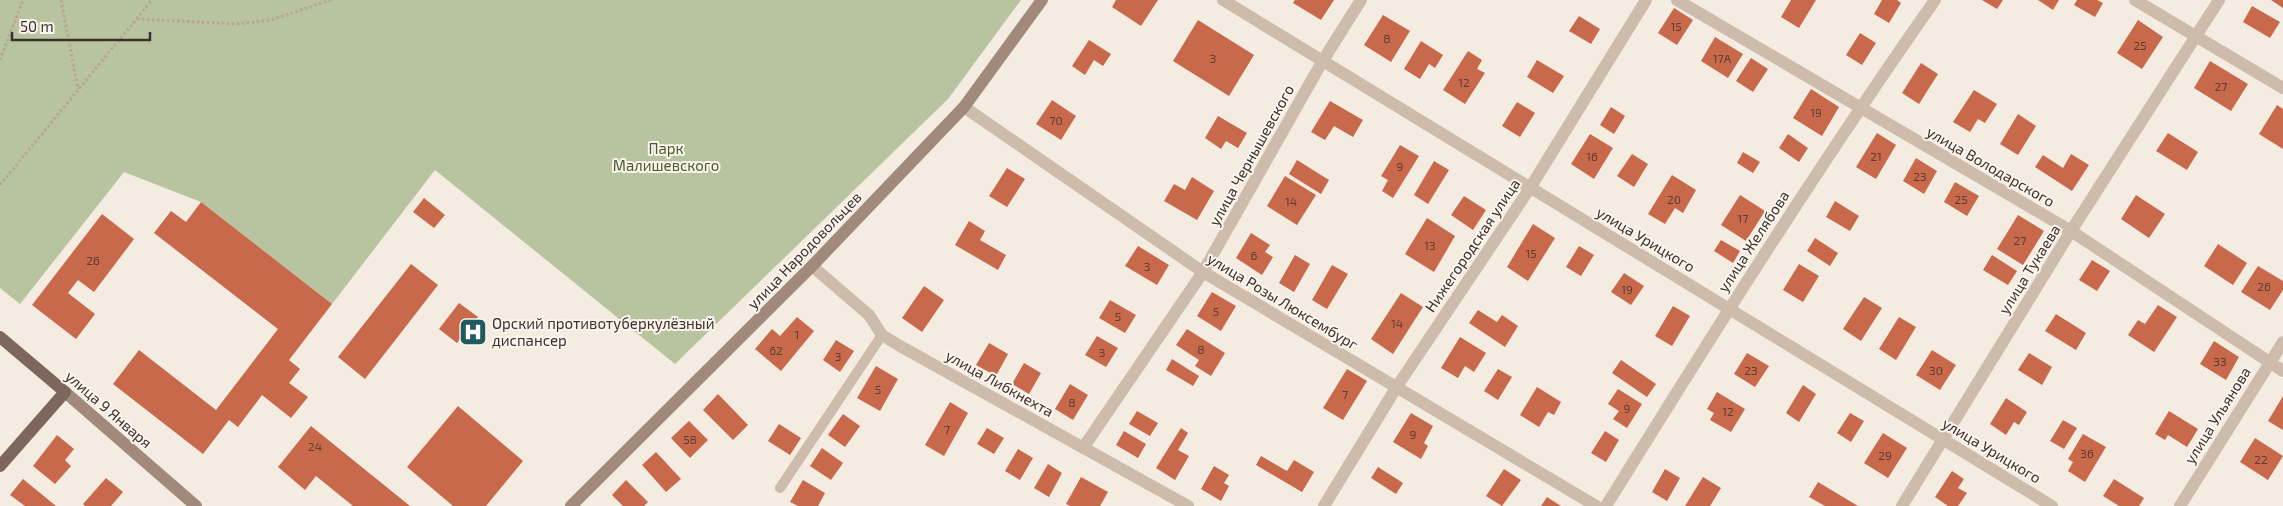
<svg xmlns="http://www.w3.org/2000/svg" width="2283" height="506" font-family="'Exo 2',sans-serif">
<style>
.green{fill:#b8c4a0}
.building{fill:#c8694b}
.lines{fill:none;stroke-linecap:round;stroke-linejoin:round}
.path{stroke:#b9a596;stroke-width:3;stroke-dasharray:2.5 2.5;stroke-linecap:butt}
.service{stroke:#cdbbac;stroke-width:10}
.minor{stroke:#cdbbac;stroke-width:12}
.tertiary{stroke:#cdbbac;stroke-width:12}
.secondary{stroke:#a18a7d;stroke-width:12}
.primary{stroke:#7d675c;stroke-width:12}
.labels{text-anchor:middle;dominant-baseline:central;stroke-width:4;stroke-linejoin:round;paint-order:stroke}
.number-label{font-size:12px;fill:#5e3e33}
.park-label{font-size:15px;fill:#4a5a2e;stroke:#fbf5ee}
.street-label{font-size:15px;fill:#3b302b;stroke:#fbf5ee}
.poi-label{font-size:15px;fill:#3b302b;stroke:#fbf5ee;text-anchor:start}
</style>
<rect width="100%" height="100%" fill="#f4ebe1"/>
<path class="green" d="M0,0h1021l-73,99 -273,265 -240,-194 -103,134 -131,-102 -77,-30 -104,132 -20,-16z"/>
<path class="building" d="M1116,0h42l-17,26 -29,-19z
M1295,0h39l-13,20 -28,-17z
M1791,0h25l-17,28 -18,-11z
M1882,0h15l4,3 -12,20 -15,-9z
M1982,0h21l-6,9z
M2038,0h21l-6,10z
M2077,0h20l6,3 -8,14 -21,-12z
M2271,0h12v8z
M2252,6l28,16 -10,16 -27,-16z
M1674,8l19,12 -16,25 -19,-12z
M1383,15l27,16 -19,31 -27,-17z
M1579,16l21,13 -9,15 -22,-13z
M1198,20l56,35 -25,41 -56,-35z
M2138,20l25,17 -21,32 -25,-16z
M1860,33l16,10 -14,22 -16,-10z
M1715,37l28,17 -15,24 -27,-17z
M1089,40l22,14 -8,12 -9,-6 -9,15 -13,-9z
M1421,41l22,14 -8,13 -6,-4 -9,15 -16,-10z
M1468,51l14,9 -5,9 8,4 -20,31 -22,-14z
M1751,58l17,11 -15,23 -17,-11z
M1537,60l27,16 -11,17 -26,-16z
M2210,61l38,23 -17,27 -37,-23z
M1921,63l17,11 -19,30 -17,-11z
M1811,89l28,18 -17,29 -29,-18z
M1974,90l23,14 -12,19 -7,-4 -8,13 -17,-10z
M1052,100l24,16 -15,24 -25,-16z
M1330,101l33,19 -10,17 -19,-11 -9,14 -14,-8z
M1517,102l18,11 -15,24 -18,-11z
M2277,105l6,4v40l-24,-15z
M1611,107l14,9 -11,18 -14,-9z
M2018,114l18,12 -18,29 -18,-11z
M1218,116l29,17 -9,15 -12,-7 -5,8 -16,-11z
M1877,133l19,12 -20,34 -20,-12z
M2168,133l30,19 -11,18 -31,-19z
M1590,134l23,14 -19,31 -23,-15z
M1788,134l20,14 -9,14 -20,-14z
M1400,145l19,11 -26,42 -11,-7 6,-11 -7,-4z
M1743,152l17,10 -7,11 -16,-10z
M1632,154l16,10 -14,23 -17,-11z
M2071,154l18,11 -17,26 -37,-24 8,-12 20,13z
M1916,158l21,13 -13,23 -21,-13z
M1297,160l32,20 -8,14 -32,-20z
M1434,161l15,9 -21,34 -14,-9z
M1007,168l18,11 -18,28 -18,-11z
M1672,175l24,15 -13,23 -8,-5 -10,16 -17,-10z
M1285,176l31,19 -19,30 -30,-19z
M1192,177l22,14 -17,29 -33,-19 10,-17 11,6z
M1955,182l24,14 -12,20 -23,-14z
M1740,195l25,16 -19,30 -25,-16z
M2136,195l29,19 -16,24 -28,-19z
M1464,196l22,14 -13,20 -22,-15z
M424,198l21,17 -11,13 -21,-16z
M1835,201l24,15 -9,15 -24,-14z
M201,202l131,102 -43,56 11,9 -11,14 19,14 -17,21 -29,-23 -24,32 -9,-7 -26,34 -90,-70 26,-34 77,60 62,-81 -124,-96 17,-22 15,11z
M102,214l32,25 -40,53 -16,-12 -10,13 27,21 -19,25 -44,-34z
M2018,215l26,16 -21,34 -26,-16z
M1427,218l28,18 -21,36 -29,-18z
M969,221l16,10 -5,9 26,15 -8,15 -43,-25z
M1533,224l22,14 -27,43 -21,-14z
M1251,233l19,12 -5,7 8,5 -11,18 -26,-17z
M1815,238l23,15 -8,13 -23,-15z
M1721,240l19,11 -7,12 -19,-12z
M2218,244l29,19 -14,22 -29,-19z
M1138,246l31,19 -12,20 -32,-19z
M1579,246l15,9 -13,21 -15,-9z
M1295,255l15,9 -16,28 -15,-9z
M1992,255l25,16 -9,14 -25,-15z
M2092,260l18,11 -13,20 -18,-11z
M411,264l27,21 -73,94 -27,-22z
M1799,264l20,12 -16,26 -20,-12z
M1332,265l16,9 -21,35 -15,-9z
M2258,266l25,15v9l-13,20 -29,-18z
M1624,273l20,13 -13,19 -20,-13z
M924,286l20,14 -22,32 -20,-14z
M1212,292l24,14 -15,25 -24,-15z
M1401,293l22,14 -30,47 -22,-15z
M1864,297l18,11 -21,33 -18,-12z
M1110,300l26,15 -11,18 -26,-15z
M459,303l19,14 -21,26 -18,-14z
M2158,305l19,12 -23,35 -26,-17 10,-15 7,4z
M1673,306l17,10 -18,30 -17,-10z
M1478,310l19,12 5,-7 16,11 -13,21 -36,-24z
M2056,314l30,19 -10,17 -31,-19z
M797,317l17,14 -33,40 -26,-22 17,-20 8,7z
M1899,317l17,10 -20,33 -17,-11z
M1187,329l38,24 -14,23 -16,-10 4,-6 -23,-15z
M1097,336l21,12 -12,19 -21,-12z
M1460,337l26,16 -12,19 -9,-6 -7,12 -17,-10z
M836,340l18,11 -14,21 -17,-12z
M2214,341l25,16 -13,23 -26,-16z
M989,343l19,11 -12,22 -20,-11z
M1932,350l24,15 -16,25 -24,-15z
M1747,353l22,13 -14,21 -21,-13z
M2029,353l23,14 -10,18 -24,-15z
M1172,359l27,17 -6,10 -27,-16z
M1621,360l35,24 -9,13 -35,-24z
M1024,363l17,10 -12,21 -17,-10z
M876,366l22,13 -18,32 -23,-13z
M1347,369l20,12 -24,39 -20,-12z
M1498,369l14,8 -14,23 -14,-9z
M1070,384l18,11 -15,25 -18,-11z
M1803,385l13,9 -17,28 -13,-9z
M1537,387l24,15 -7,13 -6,-3 -9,15 -19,-12z
M1618,389l24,15 -15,24 -14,-9 6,-8 -11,-7z
M1717,392l28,17 -14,23 -21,-12 4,-7 -7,-4z
M718,394l30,31 -15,15 -30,-30z
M2283,396v34l-15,-9z
M2006,398l21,14 -8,13 -5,-3 -8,13 -16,-11z
M950,402l18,11 -24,43 -19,-11z
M458,406l65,55 -37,45h-33l-46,-39z
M1137,411l21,12 -8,13 -21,-12z
M2169,411l29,18 -11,18 -19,-12 -3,5 -10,-6z
M1411,413l22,13 -9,17 4,3 -7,13 -28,-17z
M1850,413l14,8 -13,21 -14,-9z
M843,414l17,12 -15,21 -17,-12z
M2063,420l14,8 -13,21 -14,-8z
M689,421l19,19 -18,18 -19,-20z
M779,424l22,14 -11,17 -22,-14z
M311,426l99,80h-57l-37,-30 -11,14 -27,-23z
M987,428l17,10 -10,16 -17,-10z
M1181,428l7,5 -10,17 11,6 -14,24 -19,-12z
M1124,431l22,13 -8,14 -22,-13z
M1605,431l14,9 -13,22 -15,-9z
M1883,433l24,15 -19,30 -24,-15z
M2083,434l23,13 -21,35 -17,-11 5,-9 -5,-3z
M57,435l17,14 -9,11 6,6 -16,18 -22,-18z
M2255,438l28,18 -15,24 -28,-18z
M822,448l21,15 -12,17 -21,-14z
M1018,449l15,9 -13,22 -15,-9z
M656,452l25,27 -15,13 -24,-27z
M1261,456l26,15 7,-11 20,12 -12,20 -46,-27z
M1048,464l14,9 -13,24 -15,-9z
M1214,466l15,9 -5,8 5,3 -8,15 -20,-12z
M1378,467l25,16 -7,11 -25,-16z
M1504,469l17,11 -19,26 -16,-10z
M1665,469l15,9 -13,23 -15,-9z
M1952,471l12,8 -6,9 9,5 -9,13h-10l-13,-9z
M1081,477l27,15 -8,14h-30l-4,-2z
M1703,477l18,11 -11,18h-25z
M106,478l17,14 -12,14h-26l-2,-2z
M23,479l33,27h-31l-15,-11z
M2114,479l30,19 -5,8h-20l-16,-10z
M626,480l22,22 -4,4h-21l-11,-11z
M803,480l22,13 -7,13h-20l-8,-4z
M1818,482l40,24h-33l-16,-9z
M1547,497l14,9h-20z"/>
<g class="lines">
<path class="path" d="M61,0l17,89
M137,19l100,5 34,-4 60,-20
M0,60l23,-60
M0,185l152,-185"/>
<path class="service" d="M780,488l102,-153"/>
<path class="minor" d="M1677,0l394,231 212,140
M2135,0l148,88
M964,107l239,165 393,234
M812,266l57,49 13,20 18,11 288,160
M1083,448l120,-176 119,-210 39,-62
M1324,506l72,-118 134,-200 116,-188
M1606,506c106,-171 213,-341 329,-506
M1902,506l169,-275 148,-231
M2180,506l103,-164"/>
<path class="tertiary" d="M1223,0l829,506"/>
<path class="secondary" d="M65,392l131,114
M571,506l241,-240 152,-159 78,-107"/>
<path class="primary" d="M0,337l65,55 -65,74"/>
</g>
<defs>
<g id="hospital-square" transform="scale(1.4375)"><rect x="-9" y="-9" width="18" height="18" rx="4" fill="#1f5a5e" stroke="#fbf5ee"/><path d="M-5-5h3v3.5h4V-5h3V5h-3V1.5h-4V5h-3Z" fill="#fff"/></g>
</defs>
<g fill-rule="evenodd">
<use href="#hospital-square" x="473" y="332"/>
</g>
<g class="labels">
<g class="number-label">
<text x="1676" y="26">15</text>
<text x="1387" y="38">8</text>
<text x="2140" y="45">25</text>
<text x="1213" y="58">3</text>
<text x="1722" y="58">17А</text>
<text x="1464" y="82">12</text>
<text x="2221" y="86">27</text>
<text x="1816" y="112">19</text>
<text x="1056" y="120">70</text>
<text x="1592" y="156">16</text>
<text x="1876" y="156">21</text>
<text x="1400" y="166">9</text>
<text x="1920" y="176">23</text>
<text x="1674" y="199">20</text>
<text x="1961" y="199">25</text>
<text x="1291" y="201">14</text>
<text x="1743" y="218">17</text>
<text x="2020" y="240">27</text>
<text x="1430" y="245">13</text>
<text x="1531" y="253">15</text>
<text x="1254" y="255">6</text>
<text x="93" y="260">26</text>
<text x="1147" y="266">3</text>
<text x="2264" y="286">26</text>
<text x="1627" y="289">19</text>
<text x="1216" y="311">5</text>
<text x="1118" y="316">5</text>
<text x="1397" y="323">14</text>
<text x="797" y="334">1</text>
<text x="1201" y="349">8</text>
<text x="776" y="350">62</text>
<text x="1102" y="352">3</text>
<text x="838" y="356">3</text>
<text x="2220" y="361">33</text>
<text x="1751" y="370">23</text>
<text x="1936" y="370">30</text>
<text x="878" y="389">5</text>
<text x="1345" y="394">7</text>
<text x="1072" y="402">8</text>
<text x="1627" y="408">9</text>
<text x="1728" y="411">12</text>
<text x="947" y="429">7</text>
<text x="1413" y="434">9</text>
<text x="690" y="439">58</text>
<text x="315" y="446">24</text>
<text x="2087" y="453">36</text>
<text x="1885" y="455">29</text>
<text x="2261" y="459">22</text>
</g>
<g class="park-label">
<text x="666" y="148">Парк<tspan x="666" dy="17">Малишевского</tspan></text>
</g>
<g class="street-label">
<text transform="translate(1251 155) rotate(-61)">улица Чернышевского</text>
<text transform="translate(1991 166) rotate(30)">улица Володарского</text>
<text transform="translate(1646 239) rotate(31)">улица Урицкого</text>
<text transform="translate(1753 241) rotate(-57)">улица Желябова</text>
<text transform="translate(1472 245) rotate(-56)">Нижегородская улица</text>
<text transform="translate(804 250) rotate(-46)">улица Народовольцев</text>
<text transform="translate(2029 269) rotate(-58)">улица Тукаева</text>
<text transform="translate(1283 301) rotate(31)">улица Розы Люксембург</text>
<text transform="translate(1000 383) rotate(29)">улица Либкнехта</text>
<text transform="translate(109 409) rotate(41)">улица 9 Января</text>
<text transform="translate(2217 415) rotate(-58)">улица Ульянова</text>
<text transform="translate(1992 450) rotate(31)">улица Урицкого</text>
</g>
<g class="poi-label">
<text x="492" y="323">Орский противотуберкулёзный<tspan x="492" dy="17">диспансер</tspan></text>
</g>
</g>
<path d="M12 32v8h138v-8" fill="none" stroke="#3b302b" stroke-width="2.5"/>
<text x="20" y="32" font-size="15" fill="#3b302b" stroke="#fbf5ee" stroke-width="4" paint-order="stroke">50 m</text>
</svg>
